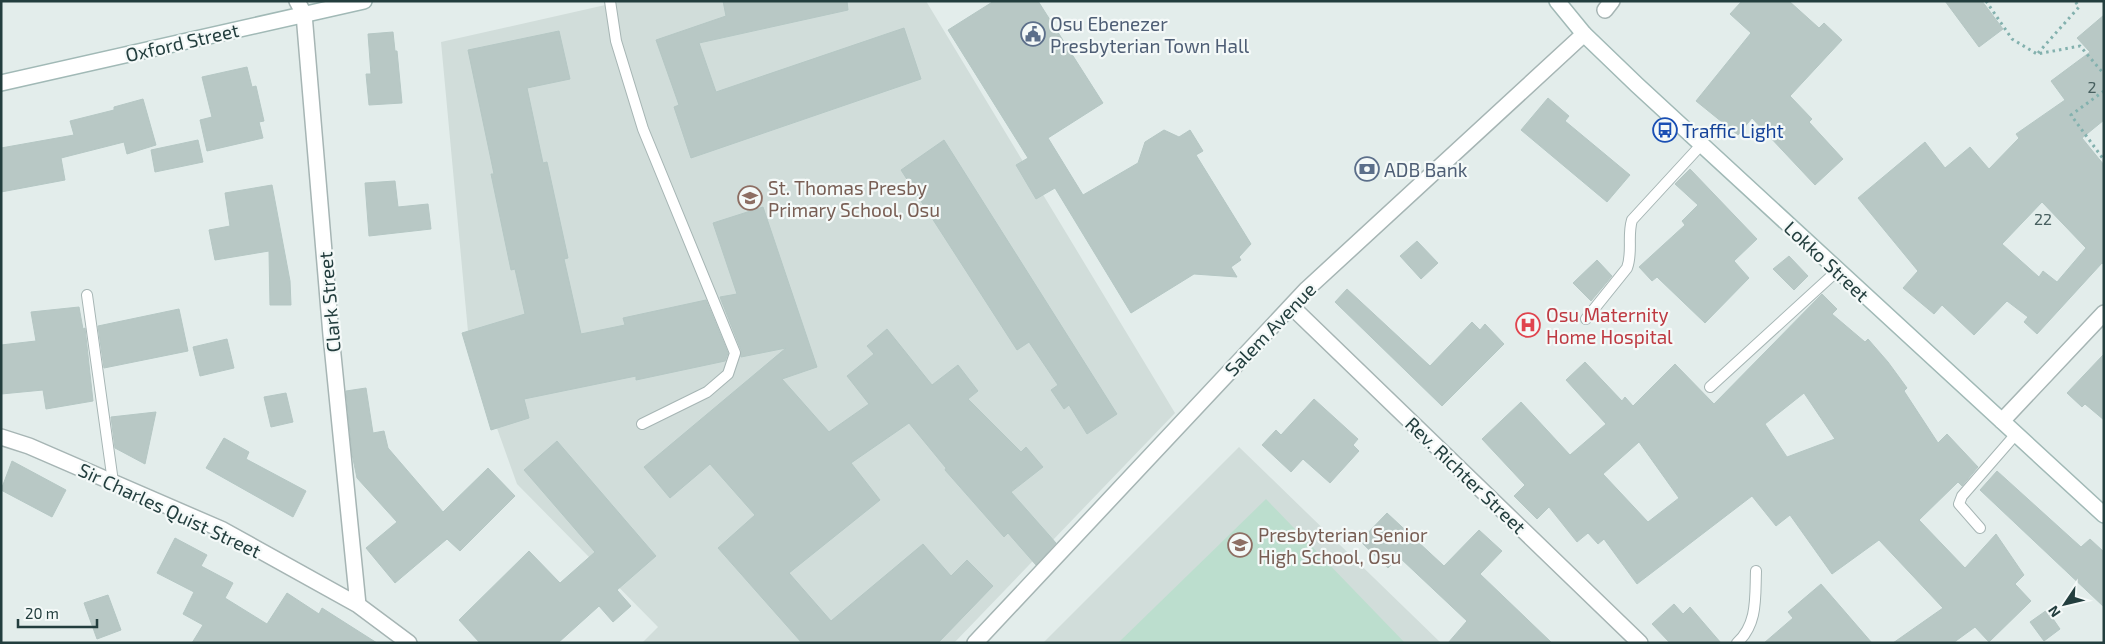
<svg xmlns="http://www.w3.org/2000/svg" width="2105" height="644" font-family="'Exo 2',sans-serif">
<style>
.built{fill:#d1ddda}
.green{fill:#bcdece}
.building{fill:#b8c8c5;stroke:#b5c7c4;fill-rule:evenodd}
.lines{fill:none;stroke-linecap:round;stroke-linejoin:round}
.lane-casing{stroke:#a6b5b4;stroke-width:12}
.street-casing{stroke:#a6b5b4;stroke-width:18}
.secondary-casing{stroke:#a1b9b6;stroke-width:18}
.path{stroke:#83b1ae;stroke-width:3;stroke-dasharray:2.5 4;stroke-linecap:butt}
.lane{stroke:#fff;stroke-width:10}
.street{stroke:#fff;stroke-width:15}
.secondary{stroke:#fff;stroke-width:15}
.labels{text-anchor:middle;dominant-baseline:central;stroke-width:4.5;stroke-linejoin:round;paint-order:stroke}
.number-label{font-size:16px;fill:#486060}
.service-label{font-size:19px;fill:#4e5e75;stroke:#f4f9f8;text-anchor:start}
.street-label{font-size:19px;fill:#233e3e;stroke:#f4f9f8}
.transit-label{font-size:19px;fill:#164399;stroke:#f4f9f8;text-anchor:start}
.education-label{font-size:19px;fill:#785e54;stroke:#f4f9f8;text-anchor:start}
.health-label{font-size:19px;fill:#be3a42;stroke:#f4f9f8;text-anchor:start}
</style>
<rect width="100%" height="100%" fill="#e3edeb"/>
<path class="built" d="M623,1h303l249,412 -221,230h-312l16,-16 -141,-143 -47,-131 -29,-311z
M1239,447l202,196h-398z"/>
<path class="green" d="M1266,499l139,144h-287z"/>
<path class="building" d="M723,1h124l1,9 -149,33 17,49 188,-64 17,51 -230,79 -17,-51 5,-2 -23,-65 70,-24z
M994,1h44l65,102 -55,35 35,57 55,-32 7,-21 19,-12 15,7 11,-7 13,21 -7,4 55,89 -12,13 2,3 -10,7 6,10 -43,-3 -63,39 -76,-125 -19,11 -20,-34 12,-7 -80,-128z
M1742,1h47l30,27 5,-5 18,17 -52,56 22,23 -3,3 34,37 -28,26 -63,-67 -14,17 -42,-34 55,-68 -21,-19z
M1945,1h37l21,28 -24,18z
M2104,15v105l-22,18 22,27v100l-2,-2 -65,71 -13,-12 4,-5 -21,-16 -33,34 -32,-30 -8,9 -31,-26 15,-17 -60,-73 67,-56 20,26 25,-21 19,22 30,-31 -3,-4 49,-34 -14,-19 39,-29 -13,-14zM2042,202l44,46 -29,34 -14,-11 -4,6 -37,-33z
M559,31l11,48 -43,9 16,75 4,-1 21,96 -4,1 17,75 44,-9 -2,-7 83,-18 22,53 -3,8 -89,19v-4l-112,23 5,19 -38,12 -29,-97 63,-19 -10,-45 -4,1 -20,-96h3l-26,-124z
M393,32l2,19h2l5,52 -33,2 -3,-31h5l-3,-40z
M247,67l5,20 4,-1 8,35 -5,1 4,16 -56,13 -7,-31 12,-3 -10,-40z
M1548,98l21,18 -4,5 65,54 -23,27 -86,-72z
M143,99l13,46 -29,9 -3,-12 -63,16 4,22 -64,12v-44l73,-13 -4,-14 44,-11v-3z
M198,140l5,22 -48,10 -4,-22z
M944,140l173,274 -30,20 -18,-29 -5,4 -13,-19 7,-5 -29,-43 -12,8 -116,-180z
M1690,169l67,70 -23,22 15,17 -44,45 -48,-46 -5,4 -13,-14 46,-42 -3,-4 16,-16 -23,-21z
M395,181l3,26 30,-3 3,25 -62,7 -4,-53z
M272,185l18,96 1,24h-21l-1,-54 -54,9 -6,-30 21,-4 -5,-33z
M763,207l54,160 -35,12 47,53 40,-28 -22,-28 27,-22 -7,-8 20,-17 45,56 26,-20 20,26 -10,8 53,53 5,-5 17,20 -32,25 45,51 -20,22 -28,-32 -4,4 -59,-67 1,-2 -37,-45 -58,40 29,37 -91,73 42,48 92,-77 28,32 16,-16 26,26 -55,57h-136l-84,-95 37,-33 -45,-51 -40,34 -26,-31 142,-119 -45,9v-7l-21,-53 17,-3 -24,-71z
M1417,241l21,22 -17,16 -21,-23z
M1789,256l19,20 -14,14 -21,-21z
M1597,260l15,16 -21,25 -18,-18z
M1347,289l83,77 42,-44 8,8 5,-6 19,20 -62,62 -107,-104z
M1822,294l15,15 -5,5 33,28 3,-3 20,23 19,26 -3,3 34,52 9,-9 31,33 -16,19 -4,-4 -39,38 46,48 31,-34 28,41 -9,9 16,17 -42,41 -14,-15 -22,16h-60l50,-35 -64,-68 -47,34 -42,-59 -14,11 -24,-30 -115,88 -33,-45 -6,5 -10,-11 -11,9 -28,-35 -12,12 -23,-23 11,-11 -43,-46 39,-37 49,53 36,-31 -40,-44 19,-18 37,39 3,-4 8,9 42,-42 39,40zM1804,393l31,46 -48,18 -22,-33zM1639,442l40,56 -31,24 -45,-48z
M79,307l4,22 2,-1 8,73 -47,8 -3,-19 -42,4v-49l35,-4 -5,-29z
M179,309l9,42 -84,17 -6,-42z
M227,339l7,29 -34,8 -7,-29z
M2104,354v66l-19,-16 -3,3 -15,-14z
M366,388l7,45 11,-2 4,17 55,64 45,-44 27,28 -55,55 -13,-12 -52,44 -29,-35 31,-26 -40,-44 -5,-24 -6,-63z
M286,393l7,29 -22,5 -7,-30z
M1314,399l44,40 -5,6 6,6 -29,32 -27,-24 -12,13 -29,-27 14,-15 5,5z
M156,412l-11,52 -30,-16 -4,-31z
M224,438l25,14 -3,7 60,32 -13,26 -87,-49z
M557,441l99,115 -39,34 14,16 -18,16 -14,-16 -41,37h-78l-21,-23 70,-69 31,32 35,-31 -71,-82z
M12,461l54,29 -14,27 -51,-27z
M1997,471l84,76 9,-8 14,13v55l-124,-117z
M1387,513l57,53 35,-36 23,21 -22,23 72,69h-104l19,-22 -68,-64 -11,11 -28,-27z
M175,538l32,17 -6,11 32,17 -8,15 42,26 20,-31 32,21 3,-6 55,35h-185l11,-18 -20,-11 11,-22 -37,-19z
M1821,584l51,59h-108l29,-25 -5,-6z
M108,595l13,35 -24,9 -13,-36z
M1674,604l9,10 7,-7 31,36h-51l-18,-19z
M2047,610l13,19 -16,12 -14,-19z"/>
<g class="lines">
<g class="lane-casing">
<path id="lane" d="M610,1l6,40 27,88 92,224 -7,21 -21,18 -65,32
M87,295l26,187
M1586,319l41,-51c6,-16 0,-32 5,-48l69,-75
M1710,387l127,-116
M1980,528l-21,-24 3,-8 54,-62
M1737,643c21,-19 18,-46 19,-72"/>
</g>
<g class="street-casing">
<path id="street" d="M297,1l7,13 27,321 27,270
M1605,10l7,-9
M1291,306l349,337
M2002,421l102,-108
M1,437l28,9 194,84 135,75 51,38
M975,643l332,-354 277,-255"/>
</g>
<g class="secondary-casing">
<path id="secondary" d="M1557,1l27,33 53,51 467,430
M1,83l363,-82"/>
</g>
<path class="path" d="M1986,1l26,38 25,15 43,-8 24,28
M2038,53l41,-46 -4,-6
M2104,91l-33,24 33,45"/>
<use href="#lane" class="lane"/>
<use href="#street" class="street"/>
<use href="#secondary" class="secondary"/>
</g>
<defs>
<g id="civic-ring" transform="scale(1.25)"><circle r="9.5" fill="#f4f9f8" stroke="#5c6f8a" stroke-width="1.5"/><path d="M-.6-6.5H3V-4.5H.6V-3L4-1V1h2V6H-6V1h2V-1L-.6-3ZM-1.2 2.5V6h2.4V2.5Z" fill="#5c6f8a"/></g>
<g id="bus-ring" transform="scale(1.25)"><circle r="9.5" fill="#f4f9f8" stroke="#1a4fb4" stroke-width="1.5"/><path d="M-5-6H5V4H4V6H2V4H-2V6H-4V4H-5ZM-3.5-4V0h7V-4ZM-3.5 1.2v1.5H-2V1.2ZM2 1.2v1.5H3.5V1.2Z" fill="#1a4fb4"/></g>
<g id="bank-ring" transform="scale(1.25)"><circle r="9.5" fill="#f4f9f8" stroke="#5c6f8a" stroke-width="1.5"/><path d="M-6-4H6V4H-6ZM0-2.3a2.3 2.3 0 1 0 0 4.6a2.3 2.3 0 1 0 0-4.6Z" fill="#5c6f8a"/></g>
<g id="school-ring" transform="scale(1.25)"><circle r="9.5" fill="#f4f9f8" stroke="#8d6e63" stroke-width="1.5"/><path d="M0-5L7-2L0 1L-7-2ZM-4 1L0 2.5L4 1V4Q0 6-4 4Z" fill="#8d6e63"/></g>
<g id="hospital-ring" transform="scale(1.25)"><circle r="9.5" fill="#f4f9f8" stroke="#e0444e" stroke-width="1.5"/><path d="M-5-5h3v3.5h4V-5h3V5h-3V1.5h-4V5h-3Z" fill="#e0444e"/></g>
</defs>
<g fill-rule="evenodd">
<use href="#civic-ring" x="1033" y="34"/>
<use href="#bus-ring" x="1665" y="130"/>
<use href="#bank-ring" x="1367" y="169"/>
<use href="#school-ring" x="750" y="198"/>
<use href="#hospital-ring" x="1528" y="325"/>
<use href="#school-ring" x="1240" y="545"/>
</g>
<g class="labels">
<g class="number-label">
<text x="2092" y="86">2</text>
<text x="2043" y="218">22</text>
</g>
<g class="service-label">
<text x="1050" y="23">Osu Ebenezer<tspan x="1050" dy="22">Presbyterian Town Hall</tspan></text>
<text x="1384" y="169">ADB Bank</text>
</g>
<g class="street-label">
<text transform="translate(182 42) rotate(-13)">Oxford Street</text>
<text transform="translate(1827 261) rotate(43)">Lokko Street</text>
<text transform="translate(329 302) rotate(-95)">Clark Street</text>
<text transform="translate(1270 329) rotate(-46)">Salem Avenue</text>
<text transform="translate(1466 475) rotate(44)">Rev. Richter Street</text>
<text transform="translate(170 510) rotate(25)">Sir Charles Quist Street</text>
</g>
<g class="transit-label">
<text x="1682" y="130">Traffic Light</text>
</g>
<g class="education-label">
<text x="768" y="187">St. Thomas Presby<tspan x="768" dy="22">Primary School, Osu</tspan></text>
<text x="1258" y="534">Presbyterian Senior<tspan x="1258" dy="22">High School, Osu</tspan></text>
</g>
<g class="health-label">
<text x="1546" y="314">Osu Maternity<tspan x="1546" dy="22">Home Hospital</tspan></text>
</g>
</g>
<rect width="2105" height="644" fill="none" stroke="#233e3e" stroke-width="5"/>
<g transform="translate(2065 604) rotate(235)" stroke="#f4f9f8" stroke-width="4" paint-order="stroke">
<path d="M0-4L9 19L0 12L-9 19Z" fill="#233e3e"/>
<text y="-8" font-size="14" font-weight="bold" text-anchor="middle" fill="#233e3e">N</text>
</g>
<path d="M18 619v8h79v-8" fill="none" stroke="#233e3e" stroke-width="2.5"/>
<text x="25" y="619" font-size="15" fill="#233e3e" stroke="#f4f9f8" stroke-width="4" paint-order="stroke">20 m</text>
</svg>
